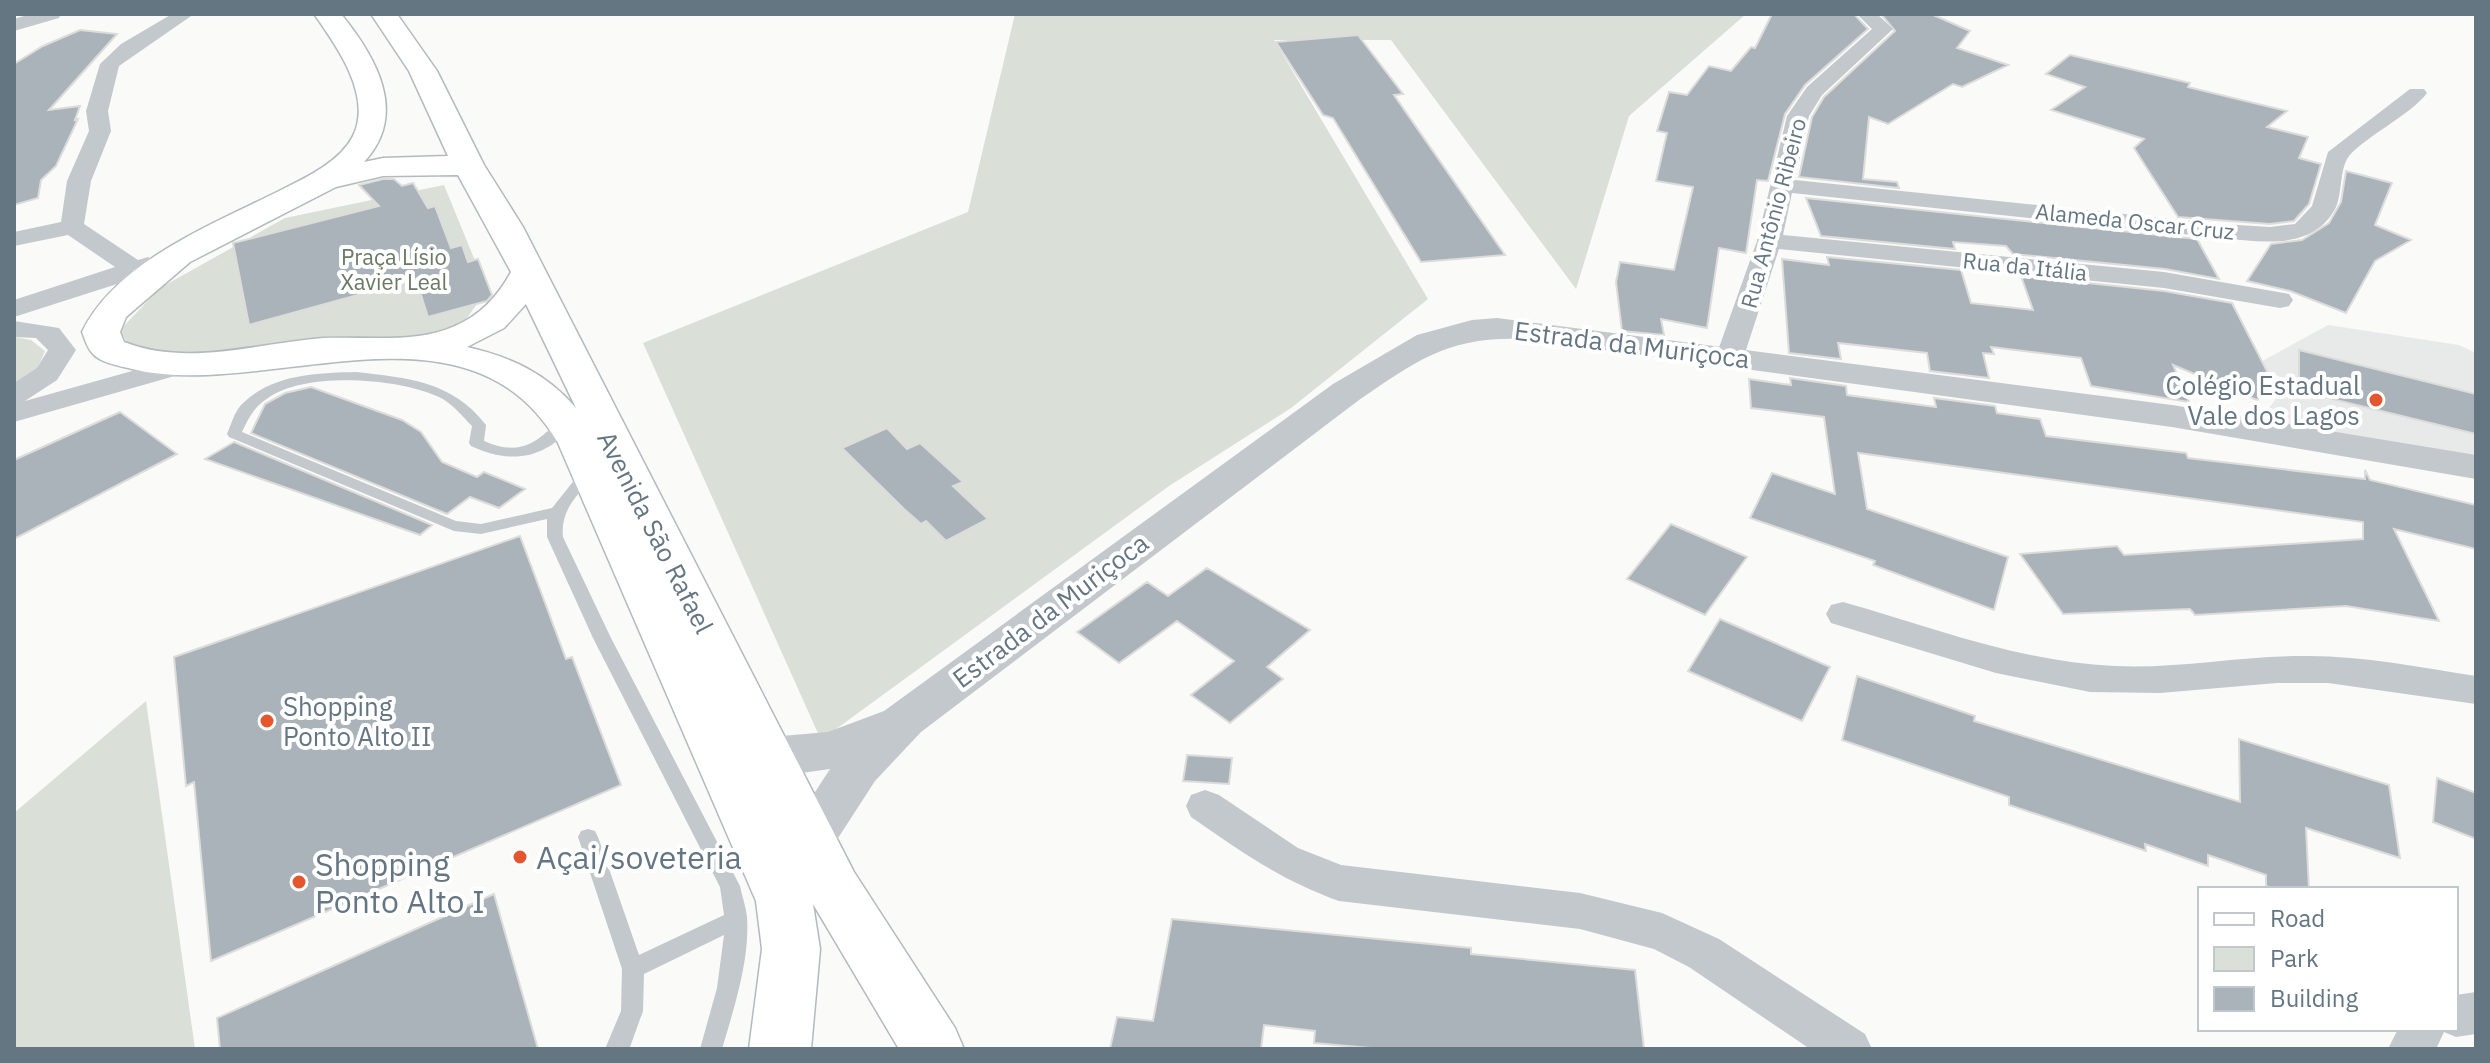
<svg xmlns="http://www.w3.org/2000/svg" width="2490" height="1063" font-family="'IBM Plex Sans',sans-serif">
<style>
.built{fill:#e8e9e9}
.green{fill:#dadfd7}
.building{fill:#aab3b9;stroke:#dcdcda;stroke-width:2}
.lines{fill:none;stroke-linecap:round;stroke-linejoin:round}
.secondary-casing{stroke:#b3babf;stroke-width:3}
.service{fill:#c3c8cc;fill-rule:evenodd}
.minor{fill:#c3c8cc;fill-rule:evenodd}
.tertiary{fill:#c3c8cc;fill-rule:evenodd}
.secondary{fill:#fff;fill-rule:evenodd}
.poi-dot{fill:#e4572e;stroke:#fff;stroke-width:3}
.labels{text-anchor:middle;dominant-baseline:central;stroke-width:8;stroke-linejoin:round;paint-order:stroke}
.far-street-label{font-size:22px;fill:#657683;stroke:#fff}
.far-park-label{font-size:22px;fill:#687a64;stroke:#fff}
.street-label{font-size:26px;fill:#657683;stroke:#fff}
.poi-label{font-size:26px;fill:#657683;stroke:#fff;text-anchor:end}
.near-poi-label{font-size:32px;fill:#657683;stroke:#fff;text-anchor:start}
</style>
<rect width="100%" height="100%" fill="#fafaf8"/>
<path class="built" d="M2328,325l131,20 17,8v120l-215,-54 28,-38 -34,-16z"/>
<path class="green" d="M1015,14h731l-117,102 -53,173 -185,-249h-117l154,259 -137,109 -122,78 -348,254 -178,-397 325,-131z
M444,185l43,105 -23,32 -28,17 -251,16 -54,-5 -11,-20 40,-42 125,-70z
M14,337l17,3 14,11 -8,19 -23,16z
M146,701l49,348h-181v-236z"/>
<path class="building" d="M1772,14h82l14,15 -63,56 -20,29 -17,67 -11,-1 -11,73 -27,-5 -12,80 -46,-9 3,16 -42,-4 -6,-49 4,-20 54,8 19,-83 -37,-6 11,-48 -10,-2 12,-39 18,3 22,-29 22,5 20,-24 4,1z
M1881,14h50l39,17 -13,17 51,17 -46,22 -9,-3 -65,40 -19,-7 -6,62 34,3 2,6 -100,-11 13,-60 12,-20 71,-66z
M80,30l37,4 -68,76 31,-4 -5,14 3,-1 -22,47 -15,14 -3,18 -24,7v-141l29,-18z
M1358,35l45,59 -9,1 111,160 -84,7 -88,-144 -10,-3 -47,-73z
M2070,55l120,28 -2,4 99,24 -20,16 41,10 -9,21 22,6 -12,40 -15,17 -24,3 -92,-7 -44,-69 10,-9 -93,-29 34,-23 -39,-13z
M2346,171l46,12 -17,42 36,15 -36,21 -29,52 -56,-22 -43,-10 24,-37 31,-4 27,-17 12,-21z
M383,179h11l8,7 11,-3 15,25 7,-2 16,42 11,-3 6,17 10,-3 14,36 -5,6 -59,16 -12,-38 -167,46 -16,-82 146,-37 -20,-21z
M1806,198l391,41 22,40 -54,-10 -152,-15 -7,-8 -53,-4 2,7 -134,-13z
M1827,257l134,13 10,33 62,7 -12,-34 143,15 68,12 41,80 -16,17 -84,-35 16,37 -98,-16 -10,-28 -90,-11 3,7 -11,-1 6,25 -59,-7 -3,-18 -89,-10 3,16 -52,-6 -7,-94 47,6z
M2299,350l177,44v40l-177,-43z
M1790,378l56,8 1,9 89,12 -2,-9 61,8 2,7 43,6 6,17 140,17 2,5 177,21v-9l5,10 106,25v44l-82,-20 45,92 -93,-15 -151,9 -5,-6 -127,5 -43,-60 97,-8 7,9 239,-16v-17l-505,-69 9,56 141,48 -14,53 -121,-45 2,-4 -125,-43 22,-45 63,21 -11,-77 -73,-9 -2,-29 42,6z
M311,387l91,33 19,12 21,30 35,15 7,-5 41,17 -26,19 -29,-11 -23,17 -196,-81 14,-29 20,-11z
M120,412l57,42 -163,85v-79z
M887,428l20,21 13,-6 43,39 -10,4 35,33 -42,22 -20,-20 -5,3 -17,-15 -62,-61z
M234,442l198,83 -12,10 -215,-76z
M1671,524l76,33 -42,58 -78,-36z
M520,536l46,123 6,-2 49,128 -410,176 -17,-179 -8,4 -12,-129z
M1207,568l103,62 -43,37 16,12 -53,44 -39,-28 43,-34 -57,-40 -58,42 -42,-31 70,-50 21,14z
M1720,619l110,48 -28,54 -114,-50z
M1857,676l118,40 -1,5 266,81 -1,-63 150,46 11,73 -94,-30 3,61h-33l-10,-3v-11l-58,-20v11l-63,-22 1,7 -47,-16 -90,-30v-8l-167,-57z
M1187,755l45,3 -3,26 -46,-3z
M2437,778l39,15v46l-43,-17z
M494,894l44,155h-318l-3,-31z
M1172,919l299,29v6l164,16 9,79h-262l-68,-6 1,-12 -51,-6 -3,24h-151l7,-32 36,4z"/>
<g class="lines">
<g class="secondary-casing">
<path id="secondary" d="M314,14h27c35,43 68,100 23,148l19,-4 65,-2 -39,-85 -38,-57h26l40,57 47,94 39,62 331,645 101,156 9,21h-65l-86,-145 7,45 -9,100h-62l13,-100 -6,-48 -198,-458c-91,-156 -293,-41 -426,-74 -12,-3 -31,-6 -39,-15 -6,-6 -8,-15 -11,-22 34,-71 132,-108 199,-142 24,-12 59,-28 72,-54 20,-40 -17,-91 -39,-122zM458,175l53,97c-13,24 -30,43 -56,54 -40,18 -89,10 -132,12 -65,5 -136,29 -199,4l-4,-10 6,-15 64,-55 146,-75 47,-11zM526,304l50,104c-30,-35 -65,-51 -109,-61l37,-19z"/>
</g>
<path class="service" d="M356,372c52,6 96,9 130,53l-2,16c54,24 62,-24 88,-20l2,3c-28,35 -63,41 -103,22l-2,-3 3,-17c-10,-10 -20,-23 -33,-29 -40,-19 -134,-26 -171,1 -14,9 -19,19 -26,34l214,89 25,3 71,-16 32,-40h10l3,4 -3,4c-16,18 -34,34 -31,61l48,101 129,248c2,10 6,21 7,31 3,43 -13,91 -25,132h-22l17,-61 7,-53 -80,39 -1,37 -13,36 -25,2 16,-38 1,-42 -44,-132 3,-6 7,-2 7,2 3,6 41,118 85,-40 -4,-28 -127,-249 -46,-101v-18l-66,15 -27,-3 -225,-94 -2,-3c4,-9 7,-21 14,-29 30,-31 76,-32 115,-33z"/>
<path class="minor" d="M31,14h30l-2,4 -45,13v-12z
M172,14h22l-75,52 -11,45 3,20 -20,50 -7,43 54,36 10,-3 13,8 -16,10 -131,42v-17l101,-33 -47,-32 -54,11v-14l47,-10 6,-41 22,-50 -3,-20 14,-47 21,-20z
M1857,14h20l16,15 -71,66 -13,21 -14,64 426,44 49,3 25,-3 17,-18 16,-54 82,-63h14l3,4c-16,22 -68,47 -80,66 -7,12 -5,34 -11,48 -22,44 -74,35 -115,31l-429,-45 -9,42 381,37 125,22 4,6 -4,6 -9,2 -116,-20 -385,-39 -35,107 -4,6h-20l-4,-6 41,-115 30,-125 20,-29 65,-58z
M14,321l45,7 17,22 -19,30 -32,21 157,-44 10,2 4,6 -4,6 -178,51v-18l3,-1 -3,1v-21l23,-15 11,-18 -12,-12 -22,-1z
M1843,602c88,25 178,60 271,64 63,3 125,-10 187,-10 59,-1 117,11 175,20v28l-148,-21h-51l-117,10 -70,-1 -94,-19 -165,-50 -5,-9 5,-9z
M1205,790l14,5 79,53 43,17 239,28 82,20 57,26 146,95 7,15h-62l-121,-82 -35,-18 -74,-20 -241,-28c-60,-22 -96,-48 -148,-84l-5,-11 5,-11z
M2476,992v42l-20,3 -12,-5 -8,17h-48l10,-20h58v-34z"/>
<path class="tertiary" d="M1497,318l675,87 304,50v24l-304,-52 -647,-88c-76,-3 -106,20 -166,61l-438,332 -46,49 -46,71 -18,6 -18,-6 -7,-15 44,-68 -43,6 -34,-6 -7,-13 7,-13 17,-6 58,-5 56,-21 449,-327 84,-49 55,-15z"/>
<use href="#secondary" class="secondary"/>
</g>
<g class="poi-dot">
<circle cx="2376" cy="400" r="8"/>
<circle cx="267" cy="721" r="8"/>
<circle cx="520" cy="857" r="8"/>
<circle cx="299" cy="882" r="8"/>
</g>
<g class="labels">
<g class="far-street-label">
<text transform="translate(1773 213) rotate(-75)">Rua Antônio Ribeiro</text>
<text transform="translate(2135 221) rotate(6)">Alameda Oscar Cruz</text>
<text transform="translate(2025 266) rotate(6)">Rua da Itália</text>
</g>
<g class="far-park-label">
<text x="394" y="256">Praça Lísio<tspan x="394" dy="25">Xavier Leal</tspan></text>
</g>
<g class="street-label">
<text transform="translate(1632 344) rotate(7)">Estrada da Muriçoca</text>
<text transform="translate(656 532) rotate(63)">Avenida São Rafael</text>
<text transform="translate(1050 610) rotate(-37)">Estrada da Muriçoca</text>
</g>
<g class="poi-label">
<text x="2360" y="385">Colégio Estadual<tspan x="2360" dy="30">Vale dos Lagos</tspan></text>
<text x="283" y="706" text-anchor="start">Shopping<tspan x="283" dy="30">Ponto Alto II</tspan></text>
</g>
<g class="near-poi-label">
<text x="536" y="857">Açai/soveteria</text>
<text x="315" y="864">Shopping<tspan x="315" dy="37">Ponto Alto I</tspan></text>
</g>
</g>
<rect width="2490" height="1063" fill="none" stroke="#657683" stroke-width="32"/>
<rect x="2198" y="887" width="260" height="144" fill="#ffffff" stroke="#c1c8cd" stroke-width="2"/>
<rect x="2214" y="913" width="40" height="12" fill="#ffffff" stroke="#c1c8cd" stroke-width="2"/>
<text x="2270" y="927" font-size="24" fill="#657683">Road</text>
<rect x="2214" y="947" width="40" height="24" fill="#dadfd7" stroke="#c1c8cd" stroke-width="2"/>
<text x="2270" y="967" font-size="24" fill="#657683">Park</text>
<rect x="2214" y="987" width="40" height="24" fill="#aab3b9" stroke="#c1c8cd" stroke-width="2"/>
<text x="2270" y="1007" font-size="24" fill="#657683">Building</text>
</svg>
